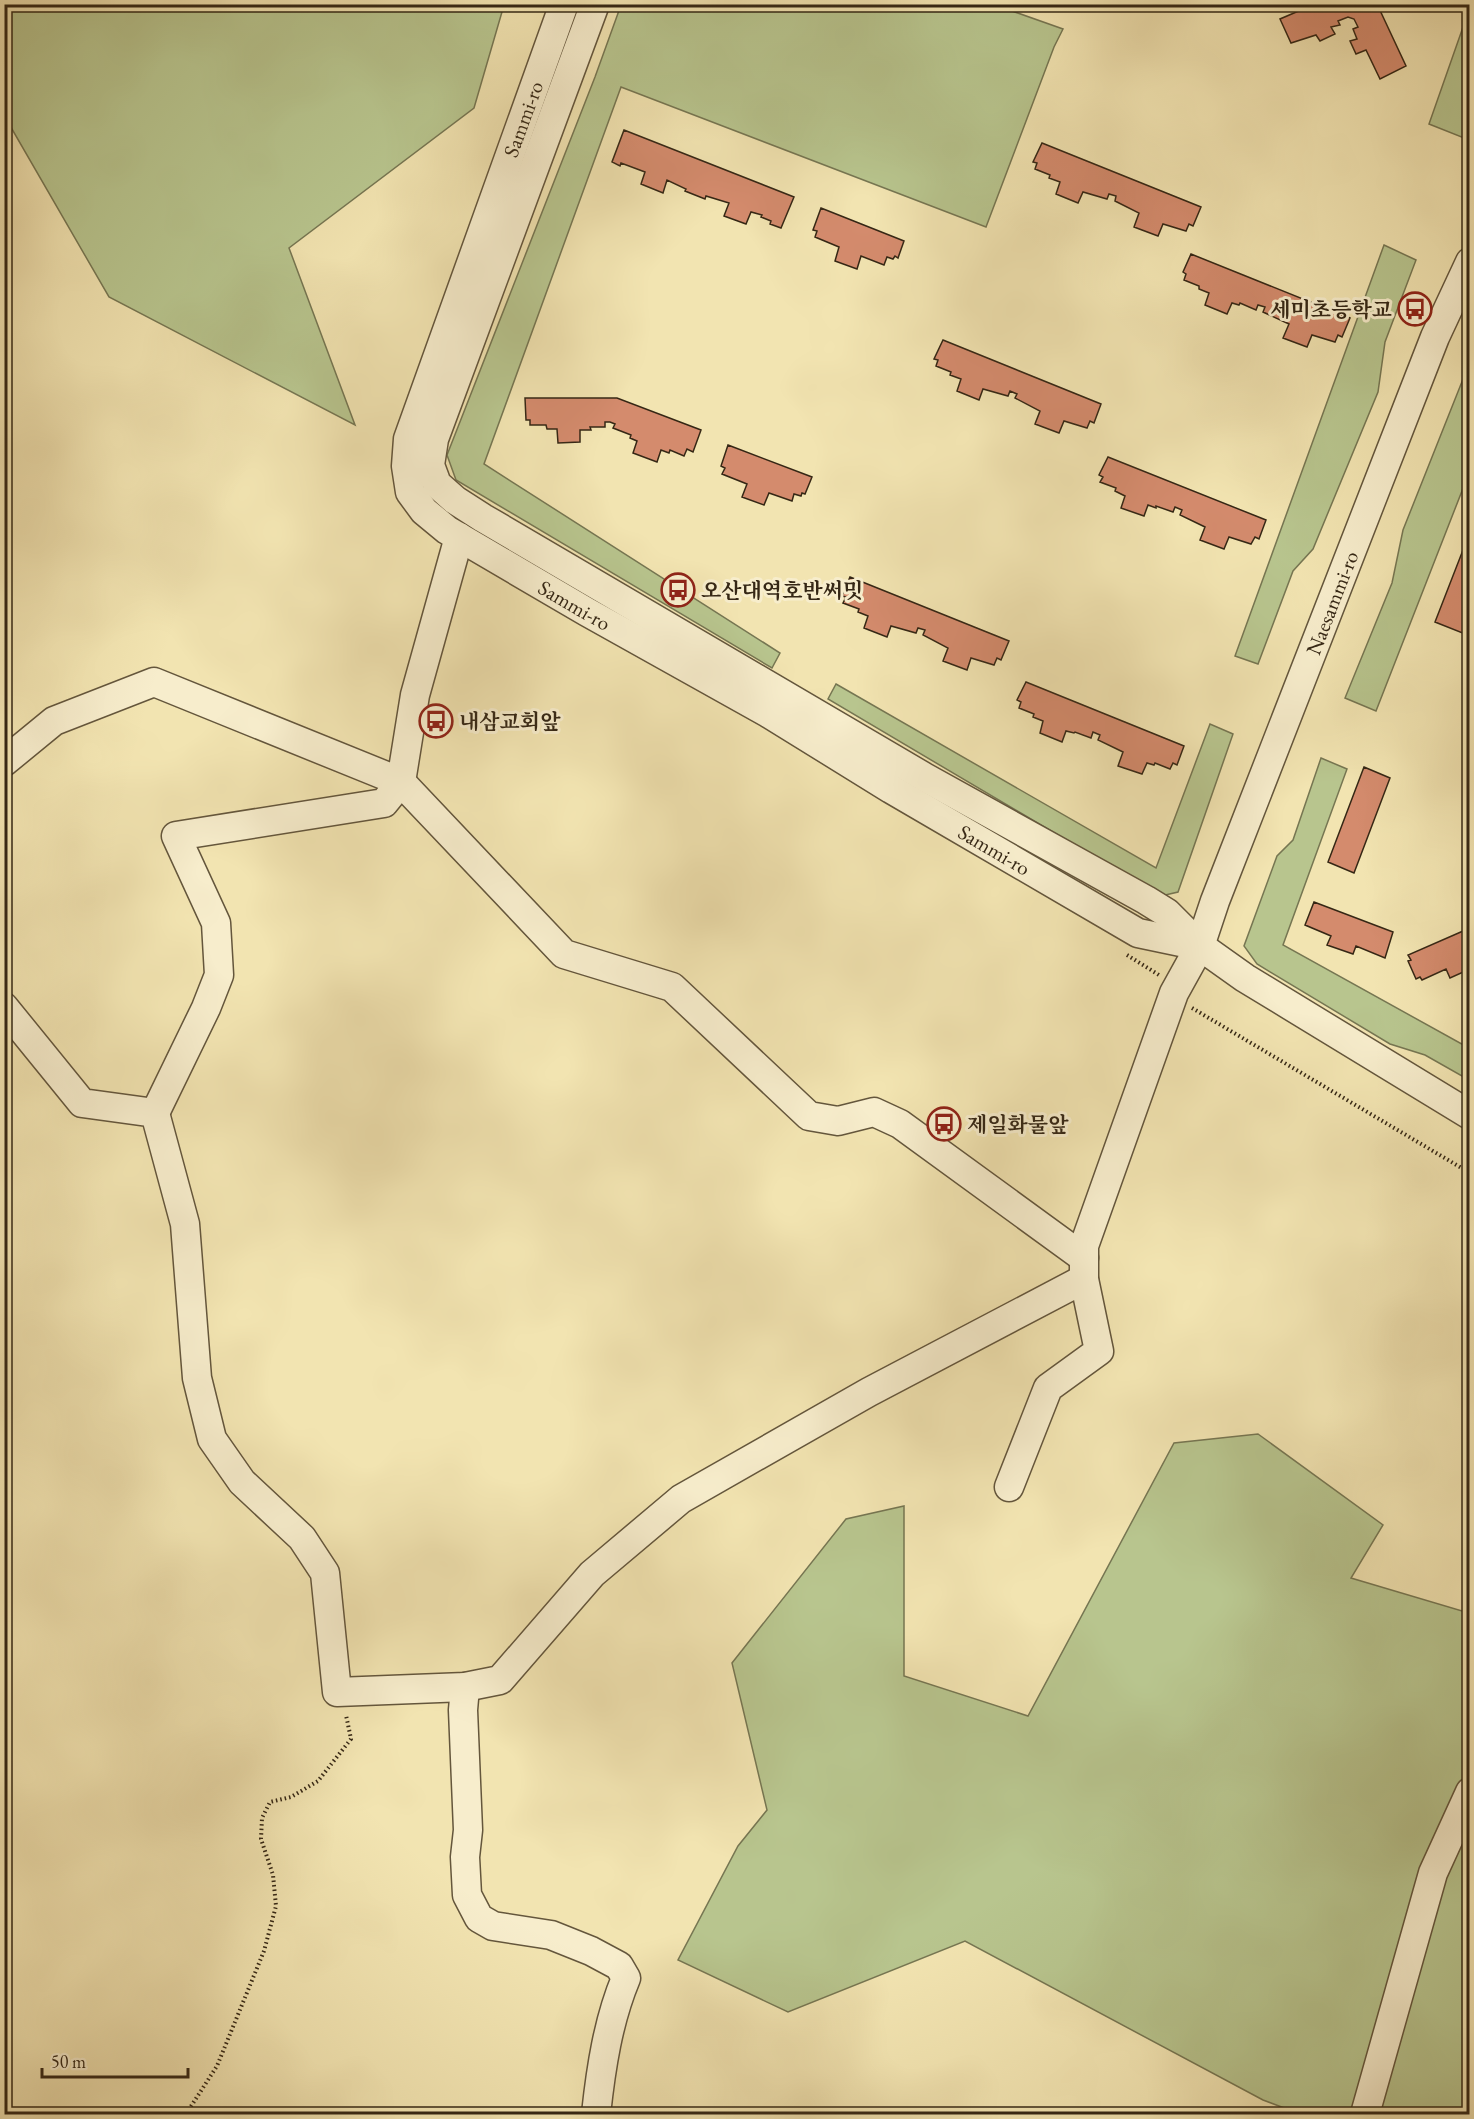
<svg xmlns="http://www.w3.org/2000/svg" width="1474" height="2119" font-family="'EB Garamond','Noto Serif KR',serif">
<style>
.green{fill:#b8c58e;stroke:#767652;stroke-width:1.5}
.building{fill:#d48b6d;stroke:#352715;stroke-width:1.5}
.lines{fill:none;stroke-linecap:round;stroke-linejoin:round}
.minor-casing{stroke:#64563c;stroke-width:31}
.path{stroke:#352715;stroke-width:4;stroke-dasharray:1.5 3;stroke-linecap:butt}
.minor{stroke:#f7edcc;stroke-width:28}
.labels{text-anchor:middle;dominant-baseline:central;stroke-width:6;stroke-linejoin:round;paint-order:stroke}
.street-label{font-size:21px;fill:#352715;stroke:#f7edcc}
.poi-label{font-size:21px;font-weight:bold;fill:#352715;stroke:#f7edcc;text-anchor:start}
</style>
<rect width="100%" height="100%" fill="#f2e4b1"/>
<filter id="stains"><feTurbulence type="fractalNoise" baseFrequency=".00333" numOctaves="4"/><feColorMatrix values="0 0 0 0 .2 0 0 0 0 .09 0 0 0 0 .02 0 0 0 .5 -.17"/></filter>
<radialGradient id="worn" r=".72"><stop offset=".6" stop-color="#630" stop-opacity="0"/><stop offset="1" stop-color="#630" stop-opacity=".3"/></radialGradient>
<path class="green" d="M4,5h500l-30,103 -185,140 66,177 -246,-128 -104,-180z
M995,5l68,24 -9,18 -68,180 -365,-140 -137,377 296,189 -8,15 -316,-188 -9,-25 148,-378 26,-72z
M1469,10v130l-40,-16z
M1384,245l32,15 -31,82 -7,50 -65,157 -20,22 -35,93 -23,-8z
M1469,364v109l-93,238 -31,-13 47,-115 11,-53z
M836,684l320,184 54,-144 23,10 -55,158 -17,4 -333,-197z
M1321,758l26,11 -64,176 186,103v32l-44,-25 -35,-11 -133,-80 -13,-18 33,-90 16,-16z
M1258,1434l125,91 -32,53 118,35v501h-169l-37,-14 -298,-159 -177,71 -110,-52 60,-114 29,-36 -35,-147 114,-144 58,-13v170l124,40 146,-273z"/>
<path class="building" d="M1315,4h62l29,62 -26,13 -14,-29 -10,4 -6,-13 7,-2 -4,-10 5,-2 -4,-8 -6,-2 -10,4 2,4 -9,2 4,7 -15,7 -4,-6 -25,8 -11,-24z
M624,130l170,67 -13,31 -11,-4 1,-3 -10,-4 1,-2 -11,-3 -5,12 -22,-8 5,-13 -23,-7 -1,3 -20,-8 1,-2 -19,-9 -4,13 -22,-9 4,-12 -24,-9 -1,3 -8,-4z
M1042,143l159,64 -8,19 -4,-2 -3,7 -23,-7 -5,12 -24,-9 5,-14 -24,-12 1,-5 -7,-2 -2,5 -24,-7 -5,11 -22,-9 4,-12 -11,-4 1,-3 -15,-6 2,-6 -4,-1z
M821,208l83,33 -6,17 -3,-2 -2,3 -6,-2 -3,8 -23,-9 -4,13 -22,-8 4,-14 -24,-10 2,-6 -4,-1z
M1191,254l159,64 -8,19 -4,-2 -3,7 -23,-7 -5,12 -24,-9 6,-14 -26,-12 2,-5 -7,-2 -2,5 -16,-7 -1,2 -7,-2 -5,11 -22,-9 4,-12 -10,-4v-3l-15,-6 2,-6 -3,-2z
M943,340l158,64 -7,19 -4,-2 -3,7 -23,-7 -5,12 -24,-9 5,-13 -25,-13 2,-4 -7,-3 -2,5 -25,-7 -4,11 -22,-9 4,-12 -11,-4 1,-3 -15,-6 2,-6 -4,-1z
M525,398h92l84,32 -8,22 -6,-3 -3,7 -14,-6 -1,3 -8,-3 -4,12 -24,-9 4,-12 -7,-3 1,-3 -18,-7 2,-4 -5,-2h-5v5h-15l1,3h-11v12l-22,1 -1,-14h-10l-1,-4h-16v-5h-4z
M728,445l84,32 -7,17 -3,-1 -1,3 -7,-2 -2,7 -23,-8 -5,12 -22,-8 5,-13 -25,-10 3,-6 -4,-2z
M1108,457l158,63 -7,19 -4,-2 -4,7 -22,-7 -5,12 -24,-9 5,-13 -25,-12 2,-5 -7,-3 -2,5 -17,-6v2l-8,-3 -4,11 -23,-8 4,-12 -10,-5 1,-3 -16,-6 3,-5 -4,-2z
M1470,532v104l-35,-14z
M850,577l159,64 -8,19 -4,-2 -3,7 -23,-7 -4,12 -24,-9 5,-13 -25,-13 2,-5 -7,-2 -2,5 -25,-7 -4,11 -23,-9 4,-12 -10,-4 1,-3 -16,-6 3,-6 -4,-1z
M1026,682l158,64 -7,19 -4,-2 -3,6 -15,-6 -1,2 -7,-2 -5,11 -24,-8 5,-14 -25,-12 2,-5 -7,-3 -2,6 -16,-6 -1,1 -8,-2 -4,11 -22,-9 3,-12 -10,-4 1,-3 -15,-6 2,-6 -4,-2z
M1364,767l26,11 -36,95 -26,-11z
M1314,902l79,30 -8,26 -29,-12 -3,8 -26,-9 4,-9 -26,-11z
M1470,928v41l-20,9 -4,-9 -24,11 -2,-3 -4,2 -8,-18 3,-1 -3,-5z"/>
<g class="lines">
<g class="minor-casing">
<g id="minor">
<path id="s1" d="M564,4l-156,435 -2,27 4,26 14,19 23,19 140,82 181,101 123,76 247,144 62,13"/>
<path d="M595,4l-161,435 -4,26 7,19 18,16 28,18 443,260 220,122 21,13 33,33 45,32 225,137"/>
<path d="M4,762l50,-41 100,-39 247,100 163,172 108,33 137,129 29,5 36,-9 26,12 184,134"/>
<path d="M4,1007l78,96 73,10 30,111 12,154 15,61 30,43 60,56 23,35 12,119 128,-5 35,-7 92,-106 89,-75 188,-107 215,-113"/>
<path d="M155,1113l51,-105 13,-33 -3,-52 -40,-87 208,-33 17,-21 14,-87 44,-158"/>
<path id="s2" d="M1009,1487l39,-99 51,-37 -15,-72v-33l90,-253 26,-47 15,-45 220,-564 35,-75"/>
<path d="M465,1687l-2,23 5,120 -3,27 2,38 12,23 14,8 58,9 40,16 28,15 7,12c-18,43 -25,90 -30,136"/>
<path d="M1365,2114l68,-241 37,-81"/>
</g>
</g>
<path class="path" d="M1465,198l5,-14
M1127,955l32,20
M1192,1008l278,165
M186,2114l31,-48 47,-115 12,-45 -3,-31 -12,-36 1,-21 8,-16 21,-5 27,-16 33,-42 -5,-24"/>
<use href="#minor" class="minor"/>
</g>
<defs>
<g id="bus-ring" transform="scale(1.725)"><circle r="9.5" fill="#f7edcc" stroke="#8f2418" stroke-width="1.5"/><path d="M-5-6H5V4H4V6H2V4H-2V6H-4V4H-5ZM-3.5-4V0h7V-4ZM-3.5 1.2v1.5H-2V1.2ZM2 1.2v1.5H3.5V1.2Z" fill="#8f2418"/></g>
</defs>
<g fill-rule="evenodd">
<use href="#bus-ring" x="1415" y="309"/>
<use href="#bus-ring" x="678" y="590"/>
<use href="#bus-ring" x="436" y="721"/>
<use href="#bus-ring" x="944" y="1124"/>
</g>
<g class="labels">
<g class="street-label">
<text transform="translate(523 119) rotate(-70)">Sammi-ro</text>
<text stroke="none"><textPath href="#s2" startOffset="966">Naesammi-ro</textPath></text>
<text stroke="none"><textPath href="#s1" startOffset="717">Sammi-ro</textPath></text>
<text stroke="none"><textPath href="#s1" startOffset="1203">Sammi-ro</textPath></text>
</g>
<g class="poi-label">
<text x="1392" y="309" text-anchor="end">세미초등학교</text>
<text x="701" y="590">오산대역호반써밋</text>
<text x="459" y="721">내삼교회앞</text>
<text x="967" y="1124">제일화물앞</text>
</g>
</g>
<rect width="1474" height="2119" fill="none" stroke="#f2e4b1" stroke-width="24"/>
<rect x="6" y="6" width="1462" height="2107" fill="none" stroke="#352715" stroke-width="3"/>
<rect x="12" y="12" width="1450" height="2095" fill="none" stroke="#352715" stroke-width="1.5"/>
<path d="M42 2068v9h146v-9" fill="none" stroke="#352715" stroke-width="3"/>
<text x="51" y="2068" font-size="18" fill="#352715" stroke="#f7edcc" stroke-width="4.5" paint-order="stroke">50 m</text>
<rect width="100%" height="100%" filter="url(#stains)"/>
<rect width="100%" height="100%" fill="url(#worn)"/>
</svg>
